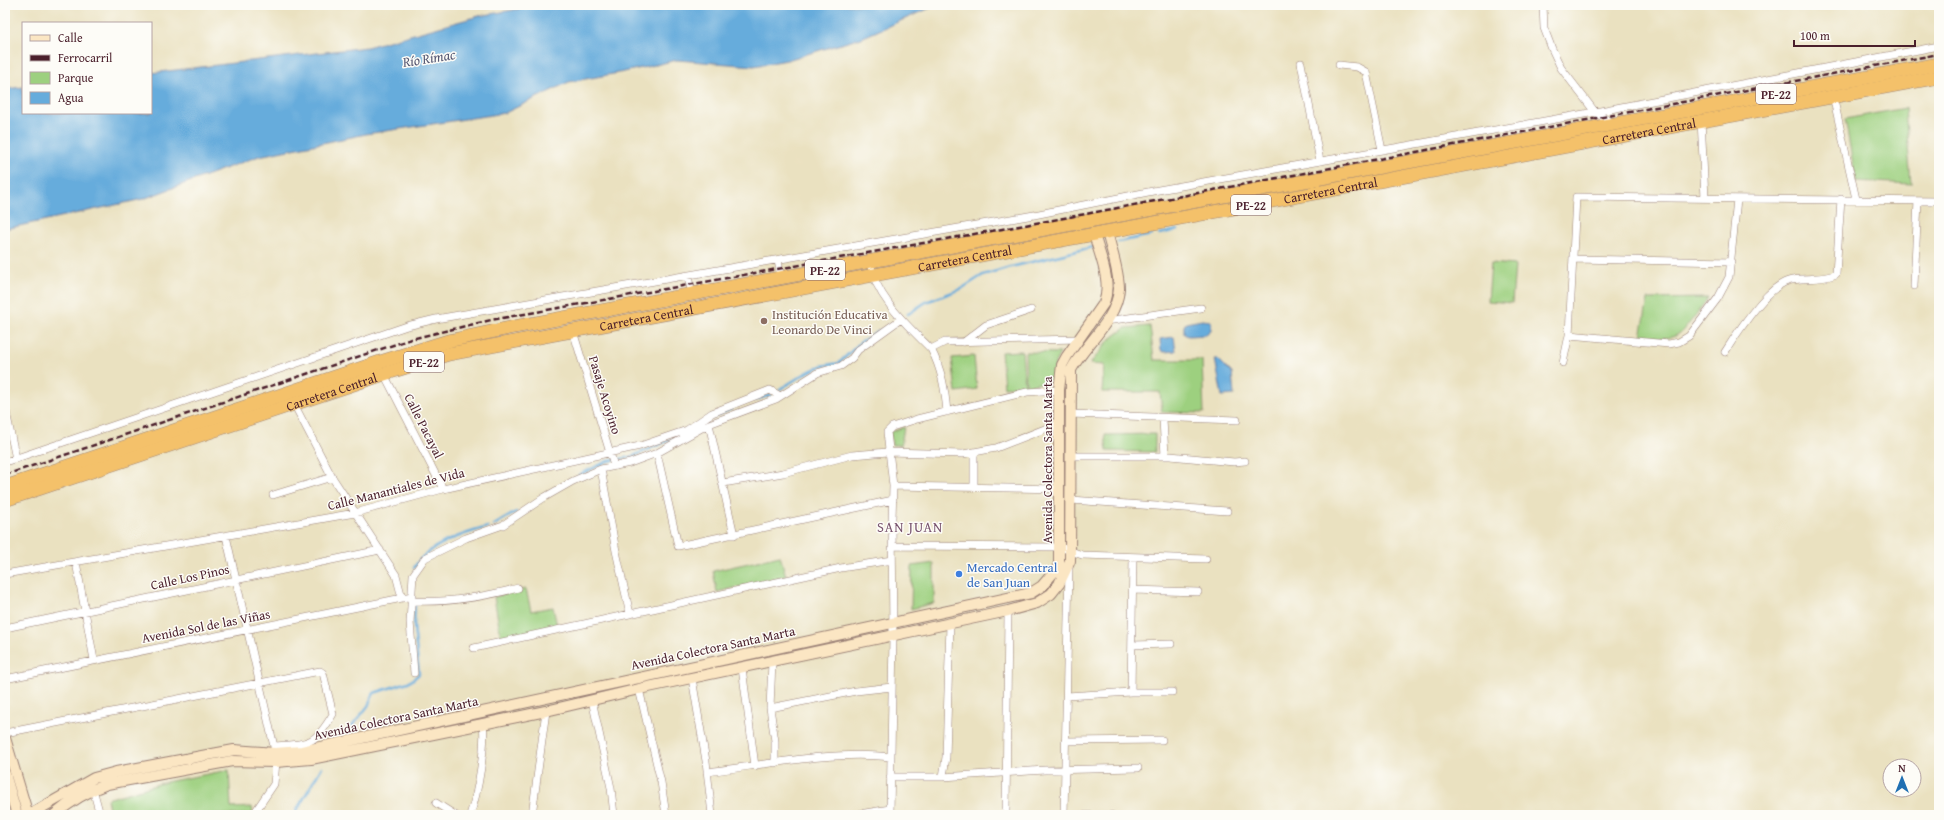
<svg xmlns="http://www.w3.org/2000/svg" width="1944" height="820" font-family="'Gentium Book Plus',serif">
<style>
.green{fill:#9dd07f;stroke:#747855}
.water{fill:#66acdc;stroke:#586684}
.lines{fill:none;stroke-linecap:round;stroke-linejoin:round}
.stream{stroke:#66acdc;stroke-width:2.5}
.street-casing{stroke:#9a8076;stroke-width:8}
.secondary-casing{stroke:#9a8076;stroke-width:12}
.highway-casing{stroke:#9a8076;stroke-width:14}
.street{stroke:#fff;stroke-width:7}
.secondary{stroke:#fbe6c3;stroke-width:10}
.highway{stroke:#f4c16a;stroke-width:13}
.rail{stroke:#4a1f2b;stroke-width:2.5;stroke-dasharray:6 3;stroke-linecap:butt}
.education-dot{fill:#8d6e63;stroke:#fdfcf7;stroke-width:1.5}
.shop-dot{fill:#3f7fe0;stroke:#fdfcf7;stroke-width:1.5}
.labels{text-anchor:middle;dominant-baseline:central;stroke-width:3;stroke-linejoin:round;paint-order:stroke}
.shield{fill:#fdfcf7;stroke:#806168;stroke-width:1}
.shield-label{font-size:12px;font-weight:bold;fill:#4a1f2b}
.street-label{font-size:13px;fill:#4a1f2b;stroke:#fdfcf7}
.education-label{font-size:13px;fill:#785e54;stroke:#fdfcf7;text-anchor:start}
.shop-label{font-size:13px;fill:#366cbe;stroke:#fdfcf7;text-anchor:start}
.water-label{font-size:14px;font-style:italic;fill:#555772;stroke:#fdfcf7}
.neighbourhood-label{font-size:14px;letter-spacing:1px;fill:#79546f;stroke:#fdfcf7}
</style>
<rect width="100%" height="100%" fill="#fdfcf7"/>
<filter id="ink" filterUnits="userSpaceOnUse"><feTurbulence type="fractalNoise" baseFrequency=".025" numOctaves="2"/><feDisplacementMap in="SourceGraphic" scale="8" xChannelSelector="R" yChannelSelector="G"/><feConvolveMatrix kernelMatrix="1 2 1 2 8 2 1 2 1" color-interpolation-filters="sRGB"/></filter>
<filter id="wash" filterUnits="userSpaceOnUse"><feTurbulence type="fractalNoise" baseFrequency=".012" numOctaves="4" result="noise"/><feDisplacementMap in="SourceGraphic" scale="16" xChannelSelector="R" yChannelSelector="G"/><feGaussianBlur stdDeviation="0.9" result="paint"/><feColorMatrix in="noise" values="0 0 0 0 0 0 0 0 0 0 0 0 0 0 0 0 0 1.4 0 .05"/><feComposite in="paint" operator="in"/></filter>
<g filter="url(#wash)">
<rect width="100%" height="100%" fill="#eae1c0"/>
<path class="green" d="M1905,108l6,76 -55,-3 -11,-62z
M1491,263l24,2 -3,38 -24,-2z
M1708,298c-8,10 -24,37 -36,39 -9,2 -21,0 -31,0l7,-38z
M1150,326l4,34h48l2,53 -42,-1 -2,-20h-58l2,-27 -14,-1 19,-24 16,-12z
M1022,351l3,35 -21,1 -3,-35z
M1025,352l35,1 -5,10 1,17 -30,6z
M974,356l3,33 -21,3 -4,-34z
M904,427l-3,18h-9l-2,-13z
M1155,434v18l-48,-1 -2,-16z
M780,556l6,20 -69,16 -4,-21z
M934,563v40l-23,6 1,-43z
M526,589l5,22 22,-4 4,19 -56,12 -7,-41z
M229,770l2,38 21,-1 1,8h-143l-3,-16 59,-17z"/>
<path class="water" d="M541,5h396l-76,33 -74,22 -33,6 -77,-6 -53,12 -55,10 -64,31 -139,21 -107,22 -116,43 -138,30v-140l18,-2v26h128v-40l216,-26 112,-31z
M1202,320l9,1v10l-5,4 -18,1 -4,-2v-8l2,-3z
M1174,337l2,14 -12,1 -3,-2 -1,-11z
M1215,359h3l14,14 2,22 -12,1z"/>
<g class="lines">
<path class="stream" d="M1159,234l19,-4
M1118,242l34,-7
M908,314l18,-12 35,-13 22,-14 24,-7 86,-21
M780,389l26,-16 15,-7 18,-3 22,-21 20,-12
M754,400l17,-5
M708,419l23,-10
M579,475l29,-14 23,-4 43,-19
M494,525l22,-13
M414,568c13,-23 48,-34 74,-41
M343,738l25,-32 6,-13 37,-12 8,-7 -5,-48 1,-23
M294,815l28,-48"/>
</g>
</g>
<g filter="url(#ink)">
<g class="lines">
<g class="street-casing">
<path id="street" d="M1543,5l1,23 8,21 9,19 34,44 18,12
M1301,63l19,98
M1339,65l18,2 9,5 16,78
M1833,96l23,103
M1701,120l4,78
M1574,259l158,3
M778,260l3,18
M870,262c5,35 37,63 61,87l14,-7 134,-3
M688,277l4,17
M1914,286l4,-85
M1106,321l95,-13
M573,331l41,135
M1569,335l100,9 10,-2 10,-6 29,-38 11,-21 8,-78
M964,342l22,-17 45,-15
M931,349c11,21 14,41 16,63
M1725,352c12,-19 41,-64 63,-71 14,-4 34,0 48,-7l5,-75
M1563,363l6,-28 7,-138 363,4
M384,374l59,115
M294,404l38,73 64,98 6,23
M5,407l11,52
M1070,414l167,6
M1163,419l2,37
M709,424l25,111
M974,452v35
M657,453l21,93 215,-46
M1071,456h99l64,6 11,-1
M5,462l402,-136 29,-7 598,-104 119,-24 442,-79 344,-66
M601,469l15,82 14,63
M723,483l60,-10 69,-18 36,-3 75,2 33,-6 64,-25
M893,486l167,3
M273,495l59,-18
M1071,500l156,11
M226,536l49,215
M892,546l168,1 22,8 124,4
M76,562l18,98
M5,574l350,-61 88,-24 197,-43 47,-16 25,-17 58,-23 10,6
M1133,590l65,2
M411,601c37,2 72,-4 107,-13
M5,628l375,-78
M1132,645l39,-1
M474,648l367,-80 51,-8
M772,662l-2,46 5,33v22
M742,668l13,98
M414,673l-4,-51 3,-47 12,-17 41,-20 37,-13 42,-28 28,-16 28,-12 29,-6 27,-10 52,-29 67,-25 41,-26 24,-7 11,-8 6,-8 43,-31
M692,678l14,83 6,54
M5,679l407,-83
M639,689l22,93 5,33
M1131,692l2,-135
M1067,696l64,-4h41
M592,700l19,88 3,27
M770,708l86,-17 36,-4
M5,733l315,-62 3,2 10,41c-18,31 -24,30 -59,32
M1065,741l97,-1
M707,772c57,-7 127,-22 183,-15
M890,777h53l102,-7 93,-2
M943,777l3,-20 4,-133
M93,789l7,26
M436,803l19,12
M253,815l21,-31 2,-22
M470,815c8,-22 16,-69 13,-92
M532,815l14,-104
M853,815l37,-6
M890,815l3,-179 -1,-117 1,-33 -6,-54 5,-5 25,-8 110,-27 32,-2
M1006,815l2,-204
M1063,815h48
M1064,815l5,-248"/>
</g>
<g class="secondary-casing">
<path id="secondary" d="M5,738l23,77
M5,774l12,41
M29,815l65,-37 22,-6 118,-22 41,3 27,-2 729,-158 11,-7 17,-20v-176l3,-25 5,-9 37,-53c8,-22 -4,-46 -10,-69
M54,815c17,-14 33,-24 53,-31l125,-23 44,1 35,-3 235,-48 93,-22 369,-78 29,-8 14,-9 8,-10 11,-23 1,-191c14,-26 46,-50 48,-81 0,-19 -8,-40 -12,-57"/>
</g>
<g class="highway-casing">
<g id="highway">
<path d="M5,487l375,-125 68,-21 66,-14 1425,-263"/>
<path id="s1" d="M5,500l379,-126 65,-20 1490,-277"/>
</g>
</g>
<use href="#street" class="street"/>
<use href="#secondary" class="secondary"/>
<use href="#highway" class="highway"/>
<path class="rail" d="M5,475l406,-136 80,-19 573,-102 875,-164"/>
</g>
</g>
<circle class="education-dot" cx="764" cy="321" r="4"/>
<circle class="shop-dot" cx="959" cy="574" r="4"/>
<g class="labels">
<g class="shield">
<rect x="1756" y="84" width="40" height="20" rx="3"/>
<rect x="1231" y="195" width="40" height="20" rx="3"/>
<rect x="805" y="260" width="40" height="20" rx="3"/>
<rect x="404" y="352" width="40" height="20" rx="3"/>
</g>
<g class="shield-label">
<text x="1776" y="94">PE-22</text>
<text x="1251" y="205">PE-22</text>
<text x="825" y="270">PE-22</text>
<text x="424" y="362">PE-22</text>
</g>
<g class="street-label">
<text stroke="none"><textPath href="#s1" startOffset="1688">Carretera Central</textPath></text>
<text stroke="none"><textPath href="#s1" startOffset="1364">Carretera Central</textPath></text>
<text stroke="none"><textPath href="#s1" startOffset="992">Carretera Central</textPath></text>
<text stroke="none"><textPath href="#s1" startOffset="668">Carretera Central</textPath></text>
<text stroke="none"><textPath href="#s1" startOffset="344">Carretera Central</textPath></text>
<text transform="translate(605 395) rotate(73)">Pasaje Acoyino</text>
<text transform="translate(424 426) rotate(63)">Calle Pacayal</text>
<text transform="translate(1047 460) rotate(-90)">Avenida Colectora Santa Marta</text>
<text transform="translate(396 489) rotate(-14)">Calle Manantiales de Vida</text>
<text transform="translate(190 577) rotate(-12)">Calle Los Pinos</text>
<text transform="translate(206 626) rotate(-11)">Avenida Sol de las Viñas</text>
<text transform="translate(713 648) rotate(-12)">Avenida Colectora Santa Marta</text>
<text transform="translate(396 718) rotate(-12)">Avenida Colectora Santa Marta</text>
</g>
<g class="education-label">
<text x="772" y="314">Institución Educativa<tspan x="772" dy="15">Leonardo De Vinci</tspan></text>
</g>
<g class="shop-label">
<text x="967" y="567">Mercado Central<tspan x="967" dy="15">de San Juan</tspan></text>
</g>
<g class="water-label">
<text transform="translate(429 58) rotate(-9)">Río Rímac</text>
</g>
<g class="neighbourhood-label">
<text x="910" y="527">SAN JUAN</text>
</g>
</g>
<rect width="1944" height="820" fill="none" stroke="#fdfcf7" stroke-width="20"/>
<rect x="22" y="22" width="130" height="92" fill="#fdfcf7" stroke="#b5a4a5"/>
<rect x="30" y="35" width="20" height="6" fill="#fbe6c3" stroke="#b5a4a5"/>
<text x="58" y="42" font-size="12" fill="#4a1f2b">Calle</text>
<rect x="30" y="55" width="20" height="6" fill="#4a1f2b" stroke="#b5a4a5"/>
<text x="58" y="62" font-size="12" fill="#4a1f2b">Ferrocarril</text>
<rect x="30" y="72" width="20" height="12" fill="#9dd07f" stroke="#b5a4a5"/>
<text x="58" y="82" font-size="12" fill="#4a1f2b">Parque</text>
<rect x="30" y="92" width="20" height="12" fill="#66acdc" stroke="#b5a4a5"/>
<text x="58" y="102" font-size="12" fill="#4a1f2b">Agua</text>
<g transform="translate(1902 778)"><circle r="19" fill="#fdfcf7" stroke="#b5a4a5"/>
<path d="M0-3L7 15L0 10L-7 15Z" fill="#1f6fb2"/>
<text y="-6" font-size="11" font-weight="bold" text-anchor="middle" fill="#4a1f2b">N</text>
</g>
<path d="M1794 40v6h121v-6" fill="none" stroke="#4a1f2b" stroke-width="2"/>
<text x="1800" y="40" font-size="12" fill="#4a1f2b" stroke="#fdfcf7" stroke-width="3" paint-order="stroke">100 m</text>
</svg>
